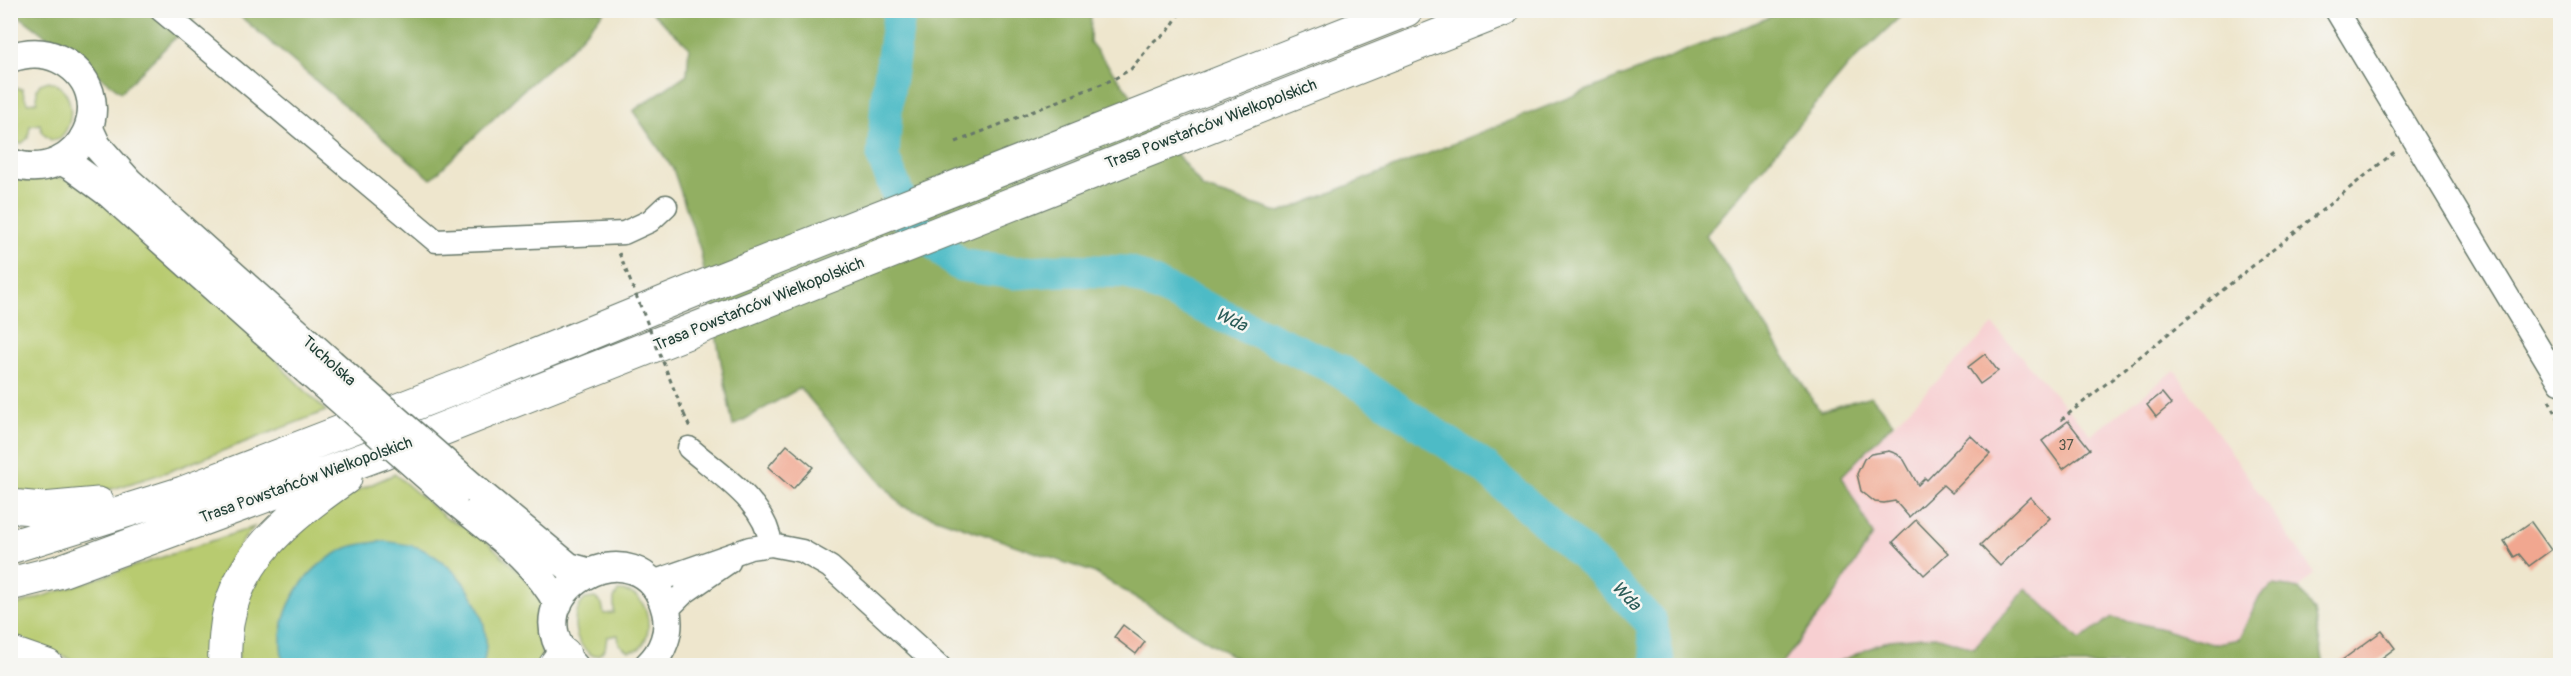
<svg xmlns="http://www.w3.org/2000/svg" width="2571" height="676" font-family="Pangolin,sans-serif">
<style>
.built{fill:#f7cfd1}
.green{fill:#b8cb6f;stroke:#6c8452;stroke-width:1.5}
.forest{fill:#92af62;stroke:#58764b;stroke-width:1.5}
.water{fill:#4ebbc6;stroke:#367c7d;stroke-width:1.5}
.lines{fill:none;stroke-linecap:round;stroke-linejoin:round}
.river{stroke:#4ebbc6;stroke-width:33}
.building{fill:#f1a790}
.minor-casing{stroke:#67786a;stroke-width:25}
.major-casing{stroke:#67786a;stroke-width:31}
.highway-casing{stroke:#67786a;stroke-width:35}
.path{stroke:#67786a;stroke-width:3;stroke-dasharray:4.5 4.5;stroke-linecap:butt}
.minor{stroke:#fff;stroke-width:22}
.major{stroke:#fff;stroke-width:28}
.highway{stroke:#fff;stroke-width:33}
.major-bridge-casing{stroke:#67786a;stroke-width:31;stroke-linecap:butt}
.path-bridge{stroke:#67786a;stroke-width:3;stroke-dasharray:4.5 4.5;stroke-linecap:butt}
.major-bridge{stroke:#fff;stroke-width:28}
.labels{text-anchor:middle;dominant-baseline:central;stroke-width:5;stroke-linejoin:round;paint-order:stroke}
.number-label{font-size:14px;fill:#54584b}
.street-label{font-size:16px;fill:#1f3d34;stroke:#f6f6f2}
.water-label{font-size:18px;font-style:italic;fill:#2b5c58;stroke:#f6f6f2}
</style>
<rect width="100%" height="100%" fill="#f6f6f2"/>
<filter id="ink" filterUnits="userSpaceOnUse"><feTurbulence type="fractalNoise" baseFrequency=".0167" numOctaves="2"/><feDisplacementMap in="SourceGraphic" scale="12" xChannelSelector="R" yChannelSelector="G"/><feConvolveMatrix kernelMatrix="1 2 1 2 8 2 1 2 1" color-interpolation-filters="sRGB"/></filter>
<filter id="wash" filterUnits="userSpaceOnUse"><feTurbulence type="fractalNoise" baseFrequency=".008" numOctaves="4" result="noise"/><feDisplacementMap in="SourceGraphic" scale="24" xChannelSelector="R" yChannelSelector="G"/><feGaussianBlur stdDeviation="1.35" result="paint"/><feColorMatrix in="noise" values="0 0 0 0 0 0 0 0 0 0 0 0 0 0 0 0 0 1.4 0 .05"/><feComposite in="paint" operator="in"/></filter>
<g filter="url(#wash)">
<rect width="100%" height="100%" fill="#eee6cd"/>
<path class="built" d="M1993,325l98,110 84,-65 139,203 -15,16 -25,-4 -35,54 -27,5 -53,-16 -79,12 -54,-52 -52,60 -39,-12 -46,4 -58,25 -50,1 55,-73 6,-117z"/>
<path class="green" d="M49,81c25,8 27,38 12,57l-10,2 -9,-7 -2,-9 -10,2 -2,12 -7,6 -10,-3v-54l11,2 5,14 10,-1v-13l3,-5z
M54,177l25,4 190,166 14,22 43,42 -156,60 -54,17 -43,9 -62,-6 -1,-309 11,-4z
M395,474l51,44 33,16 66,63 -4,65 -2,3 -301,1 1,-53 41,-74 72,-46z
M254,527c-38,44 -47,82 -44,138h-126l-21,-9 -52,-16 -1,-33z
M618,591c30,-2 39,40 21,58l-11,2 -9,-7 -1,-9 -11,2 -2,12 -7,6h-6c-19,-12 -23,-40 -7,-56l10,-1 7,6 2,10 10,-1v-14z"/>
<path class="forest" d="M11,10l191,1 -81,81z
M234,11h371l-39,42 -44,38 -91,88z
M650,11h441l-1,31 113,146 77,25 505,-202h121l-57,54 -143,170 114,176 51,-15 22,27 -51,53 31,59 -37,58 -55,72h-534l-152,-92 -193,-67 -102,-118 -67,38 -33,-177 -27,-80 -40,-58 54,-37 2,-27z
M2274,585l25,4 15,22 10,54h-493l58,-25 46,-4 39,12 52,-60 54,52 32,-23 47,11 53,16 27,-5 20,-42z"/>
<path class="water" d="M384,541c11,2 26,3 36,7 43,20 76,70 63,117h-199c-13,-49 18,-97 63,-117 11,-5 25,-5 37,-7z"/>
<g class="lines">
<path class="river" d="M900,10l-13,88 -4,59 25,63 52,45 54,8 49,-3 65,2 213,99 143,96 110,97 57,58 8,44"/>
</g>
<g id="blocks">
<path class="building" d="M1985,354l13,17 -18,13 -12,-17z
M2162,393l9,11 -15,13 -9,-12z
M2068,421l22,28 -27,20 -21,-28z
M1970,435l20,19 -38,39 -9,-8 -34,32 -14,-16 -11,2 -9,-1 -14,-11 -4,-17 7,-15 7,-5 18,-3 8,3 7,6 14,25 7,-7 2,2z
M787,445l26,22 -20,22 -25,-22z
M2030,497l20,21 -50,48 -20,-21z
M1916,520l32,33 -24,22 -31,-33z
M2531,522l20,28 -22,16 -10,-12 -5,3 -10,-16z
M1123,625l22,17 -9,12 -22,-17z
M2382,631l13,17 -24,18h-37z"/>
</g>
</g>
<g filter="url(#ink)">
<use href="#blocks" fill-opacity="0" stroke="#67786a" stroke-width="1.5"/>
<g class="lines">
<g class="minor-casing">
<path id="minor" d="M161,10l275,231 188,-8 26,-12 16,-15
M2336,10l224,373
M689,448c31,27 77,54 82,97
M650,583l100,-35 21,-3 31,6 28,16 109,99
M666,611l18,-18 45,-31"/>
</g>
<g class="major-casing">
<path id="major" d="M10,58c17,-6 33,-7 49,1 66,32 24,129 -49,104
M89,129l8,17 32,36 202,181
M62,161l11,6 37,27 199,178
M477,491l92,76 18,5
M453,499c37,31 83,62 105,105
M574,666c-73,-72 69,-150 92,-55 5,20 -3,41 -18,55"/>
</g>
<g class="highway-casing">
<path id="highway" d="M10,506l33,3 55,-5
M10,547l173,-54 285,-110 249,-102 689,-271
M10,584l48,-12 326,-120 1119,-442
M10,653l37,13
M225,666c-1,-11 0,-22 1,-33 6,-72 64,-117 119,-155
M555,666l9,-12"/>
</g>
<path class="path" d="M956,142l158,-63 17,-10 24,-29 12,-7 15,-23
M2549,400l11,21
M684,414l6,14
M2061,420l336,-270"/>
<use href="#minor" class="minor"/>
<use href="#major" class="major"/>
<use href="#highway" class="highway"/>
<g class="major-bridge-casing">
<path id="major-bridge" d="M331,363l146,128
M309,372l144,127"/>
</g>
<path class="path-bridge" d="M619,253l65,161"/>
<use href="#major-bridge" class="major-bridge"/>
</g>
</g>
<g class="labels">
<g class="number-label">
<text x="2066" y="445">37</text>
</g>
<g class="street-label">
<text transform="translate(1211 124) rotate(-21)">Trasa Powstańców Wielkopolskich</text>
<text transform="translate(759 304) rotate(-22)">Trasa Powstańców Wielkopolskich</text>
<text transform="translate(329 361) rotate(42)">Tucholska</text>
<text transform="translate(306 480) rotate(-20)">Trasa Powstańców Wielkopolskich</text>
</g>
<g class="water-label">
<text transform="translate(1231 320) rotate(25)">Wda</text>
<text transform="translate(1626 596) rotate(46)">Wda</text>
</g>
</g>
<rect width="2571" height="676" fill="none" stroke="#f6f6f2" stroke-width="36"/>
</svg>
